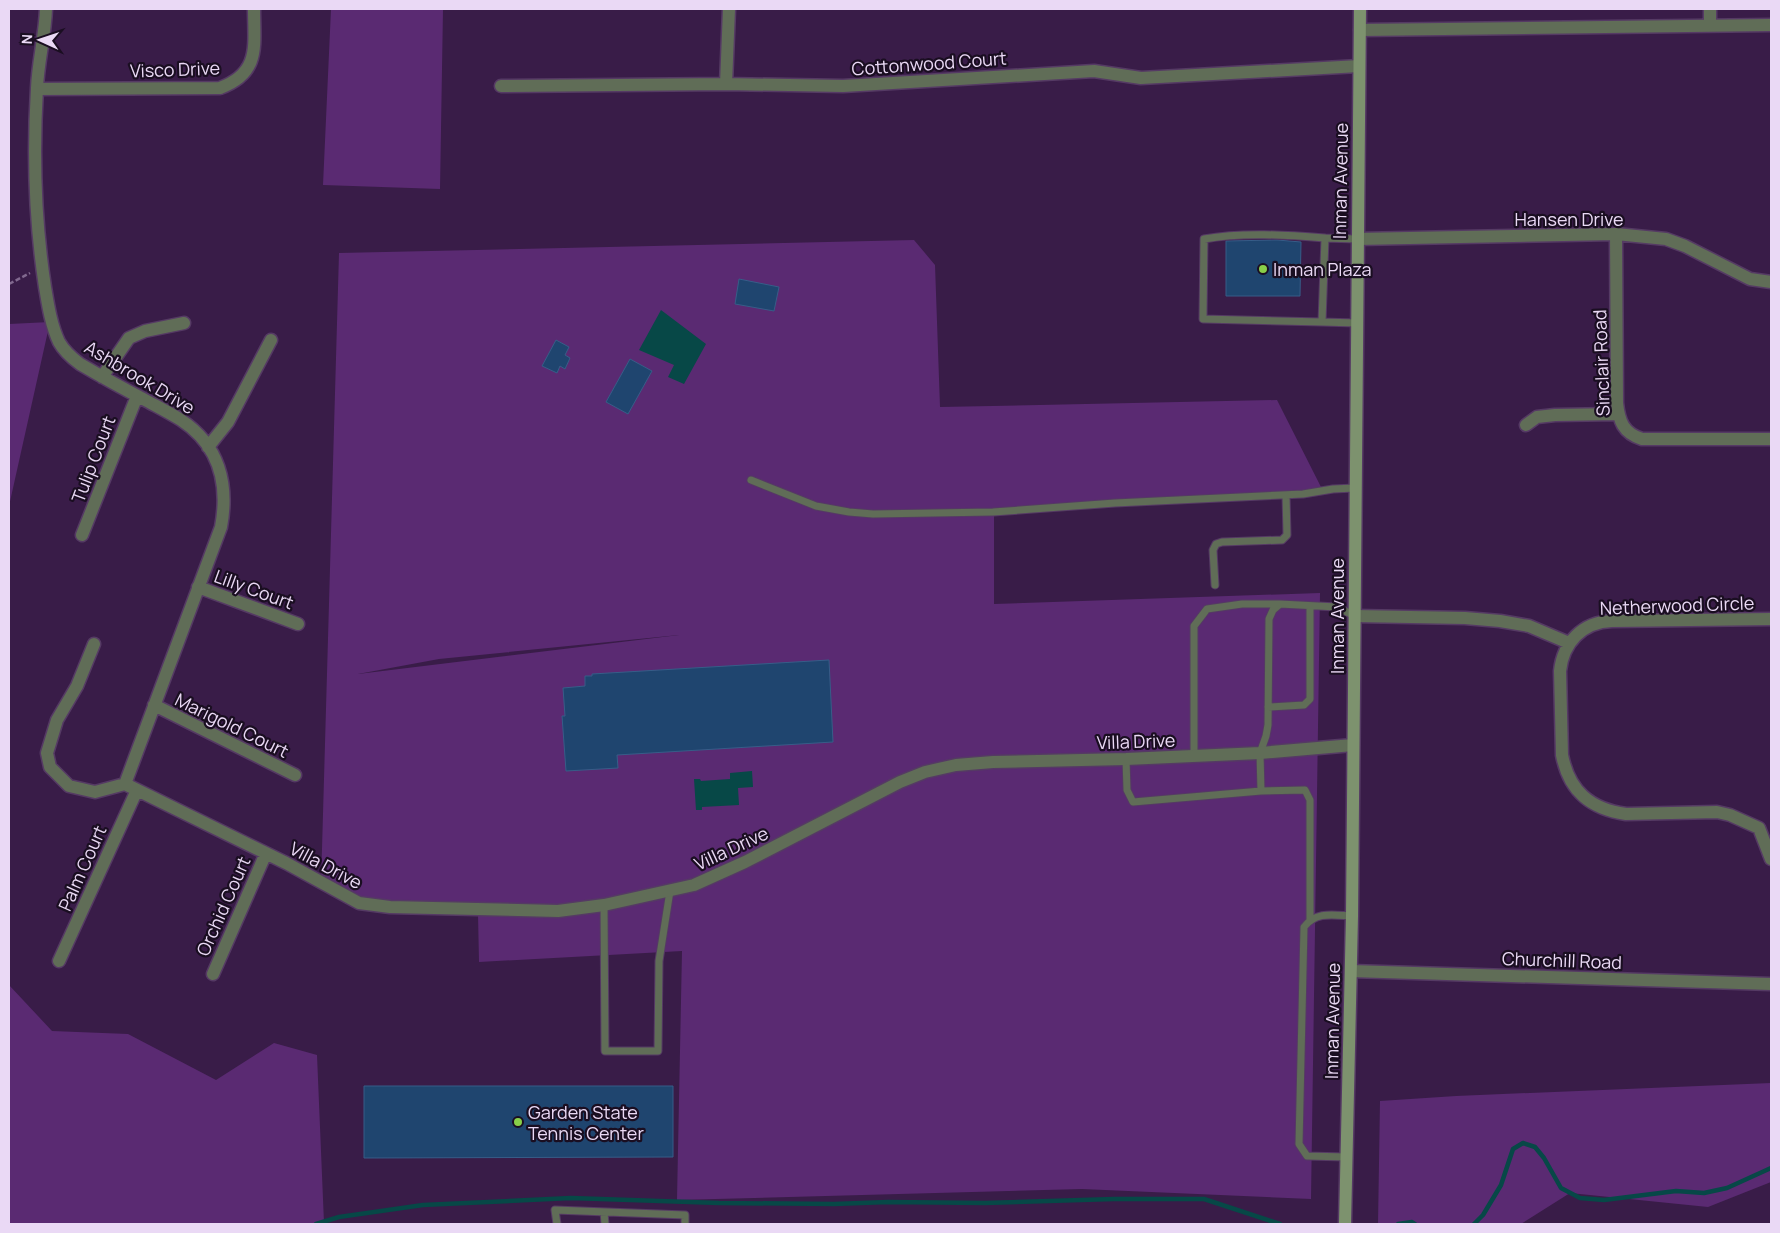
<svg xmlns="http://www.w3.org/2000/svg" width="1780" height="1233" font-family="Manrope,sans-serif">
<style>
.green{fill:#5a2a72;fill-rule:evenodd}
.water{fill:#074847}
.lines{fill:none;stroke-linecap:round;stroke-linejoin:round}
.stream{stroke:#074847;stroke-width:4.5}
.building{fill:#1f456f;stroke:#375d88}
.service-casing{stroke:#553a64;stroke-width:9}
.minor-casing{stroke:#553a64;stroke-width:15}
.secondary-casing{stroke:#553a64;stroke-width:15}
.path{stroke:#81698f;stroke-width:2.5;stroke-dasharray:5 2.5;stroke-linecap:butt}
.service{stroke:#606d57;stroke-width:7}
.minor{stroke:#606d57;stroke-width:12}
.secondary{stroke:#7d926e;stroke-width:12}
.poi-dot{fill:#88cf49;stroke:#1a0e21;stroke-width:2}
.labels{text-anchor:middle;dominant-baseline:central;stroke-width:4.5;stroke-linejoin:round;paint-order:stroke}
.street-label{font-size:18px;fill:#ead9f5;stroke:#1a0e21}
.poi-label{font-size:18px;fill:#ead9f5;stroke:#1a0e21;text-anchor:start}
</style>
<rect width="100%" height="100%" fill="#391c48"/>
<path class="green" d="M331,9h112l-3,180 -117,-4z
M914,240l21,25 5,142 337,-7 45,89 -328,21v94l326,-11 -9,606 -229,-10 -405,11 5,-249 -203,11 -1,-48 -86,-1 -71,-29 18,-631zM679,635l-321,39 81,-15z
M50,322l-41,184v-182z
M9,985l43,46 76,3 88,46 58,-37 43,12 7,168 -315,1z
M1771,1083v99l-63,25 -138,-14 -49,31h-143l2,-123 76,-5z"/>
<path class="water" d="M661,310l45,34 -22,40 -16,-7 6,-12 -35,-15z
M752,771l1,16 -15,1 1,17 -37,2v3h-6l-2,-31h6l1,2 29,-2v-6z"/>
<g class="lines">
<path class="stream" d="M316,1224l23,-7 84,-12 148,-7 148,5 115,1 54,-2 97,1 129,-4h90l76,25
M1398,1224l14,-2 3,2
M1474,1224l9,-9 18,-30 12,-36 10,-6 12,4 9,11 17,30 19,10 24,2 72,-9 28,2 23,-5 44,-20"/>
</g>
<path class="building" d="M1277,240l24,2 -1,54h-74v-55z
M739,279l40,8 -5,24 -39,-7z
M556,340l13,7 -4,8 5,3 -5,11 -5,-3 -3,7 -15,-7z
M630,359l22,12 -24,43 -22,-12z
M829,660l4,82 -216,13 1,13 -52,3 -4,-55h3l-2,-28 22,-2v-10h7v-2z
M364,1086h309v71l-309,1z"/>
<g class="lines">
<g class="service-casing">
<path id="service" d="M1322,322l-119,-3 1,-80c38,-7 83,-4 121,-1
M1357,323l-35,-1 3,-84 32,1
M751,480l65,26 33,6 24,2 120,-2 122,-9 188,-9 30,-5 22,-1
M1215,585l-2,-35 3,-6 6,-2 60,-2 5,-5 -1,-40
M1268,707l36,-2 6,-6v-93
M1194,756v-130l13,-17 35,-5h38
M1126,759l1,31 6,12 128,-11 -1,-38 6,-17 2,-11 1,-106 4,-9 7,-6 57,3 18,9
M1261,791l44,-1 5,10v119
M604,905l1,146h53l1,-90 11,-70
M1346,1157l-39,-1 -8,-12 5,-217c12,-16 29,-12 48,-11
M604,1212l1,12
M557,1224l-2,-14 130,5v9"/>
</g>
<g class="minor-casing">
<path id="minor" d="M46,9c-1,27 -8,53 -9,79 -4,66 -2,134 8,199 3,18 6,38 14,55 5,9 13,16 21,22 22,13 44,25 67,37 11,6 23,12 34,19 38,25 48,64 40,107l-96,257
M1710,25v-16
M1360,30l411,-5
M726,84l3,-75
M501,86l225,-2 117,2 251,-15 47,7 218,-12
M37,89l183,-1c41,-15 34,-43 34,-79
M1616,234l1,169c2,18 6,30 25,36h129
M1357,239l259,-5 50,5 19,7 65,33 21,3
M102,377l27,-39 16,-7 39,-8
M1526,425l11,-8 18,-2 63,-1
M208,447l20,-25 43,-82
M82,535l55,-139
M198,587l100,37
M1355,616l110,2 35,3 29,5 40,17
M1771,619l-159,2c-30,1 -49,22 -52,50l2,84c7,36 28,54 64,59l91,-2 13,3 29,13 12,31
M94,644l-17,42 -20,34 -10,33 3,14 19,19 26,6 30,-8
M154,705l141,70
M125,784l161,79 73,40 31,4 168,4 46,-6 90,-20 51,-23 155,-80 25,-10 31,-7 37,-3 133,-3 134,-6 93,-8
M59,961l78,-171
M1351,971l420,13
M213,974l53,-121"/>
</g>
<g class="secondary-casing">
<path id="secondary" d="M1345,1224l7,-308 8,-907"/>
</g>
<path class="path" d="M9,284l21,-11"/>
<use href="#service" class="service"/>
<use href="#minor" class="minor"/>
<use href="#secondary" class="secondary"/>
</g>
<g class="poi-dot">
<circle cx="1263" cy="269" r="5"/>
<circle cx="518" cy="1122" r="5"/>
</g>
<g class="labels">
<g class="street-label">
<text transform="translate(929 63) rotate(-4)">Cottonwood Court</text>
<text transform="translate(175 69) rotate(-2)">Visco Drive</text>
<text transform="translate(1340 181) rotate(-89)">Inman Avenue</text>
<text x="1569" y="219">Hansen Drive</text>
<text transform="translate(1601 363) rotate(-92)">Sinclair Road</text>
<text transform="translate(140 377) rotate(31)">Ashbrook Drive</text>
<text transform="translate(93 459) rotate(-69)">Tulip Court</text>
<text transform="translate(254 589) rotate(20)">Lilly Court</text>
<text transform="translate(1677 605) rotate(-2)">Netherwood Circle</text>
<text transform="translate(1337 616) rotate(-90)">Inman Avenue</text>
<text transform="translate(232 725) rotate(26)">Marigold Court</text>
<text transform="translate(1136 741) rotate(-2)">Villa Drive</text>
<text transform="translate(731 848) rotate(-25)">Villa Drive</text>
<text transform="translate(326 865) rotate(28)">Villa Drive</text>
<text transform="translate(82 868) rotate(-66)">Palm Court</text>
<text transform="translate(223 906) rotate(-66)">Orchid Court</text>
<text transform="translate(1562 960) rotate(2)">Churchill Road</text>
<text transform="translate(1332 1021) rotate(-89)">Inman Avenue</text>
</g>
<g class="poi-label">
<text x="1273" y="269">Inman Plaza</text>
<text x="528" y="1112">Garden State<tspan x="528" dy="21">Tennis Center</tspan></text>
</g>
</g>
<rect width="1780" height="1233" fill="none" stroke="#ead9f5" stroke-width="20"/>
<g transform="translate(40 40) rotate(273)" stroke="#1a0e21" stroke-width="4" paint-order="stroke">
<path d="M0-4L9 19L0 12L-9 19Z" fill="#ead9f5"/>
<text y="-8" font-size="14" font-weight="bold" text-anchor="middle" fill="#ead9f5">N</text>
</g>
</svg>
